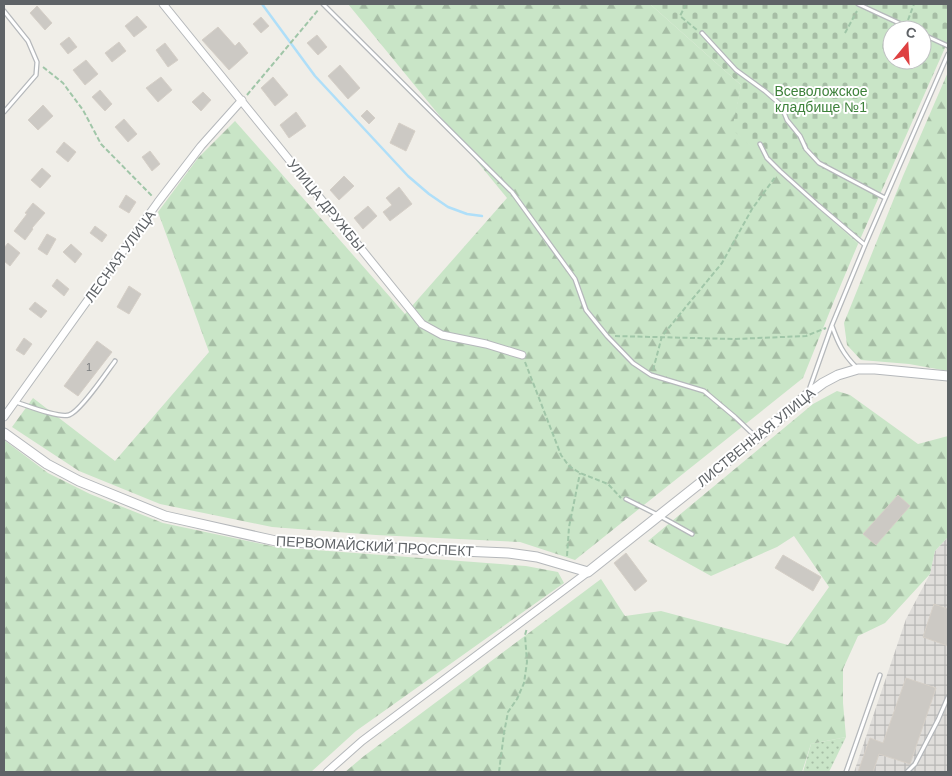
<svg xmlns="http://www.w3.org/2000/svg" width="952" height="776" font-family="Arial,sans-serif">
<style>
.industrial{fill:url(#industrial-grid)}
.grass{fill:url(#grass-dots)}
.forest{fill:url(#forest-firs)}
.cemetery{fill:url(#cemetery-stones);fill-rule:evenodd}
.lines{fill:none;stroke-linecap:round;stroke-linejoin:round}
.stream{stroke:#afdff9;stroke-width:2.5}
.building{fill:#ccc9c4;stroke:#d5cfc7}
.service-casing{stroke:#b5b8bb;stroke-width:5.5}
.minor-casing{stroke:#b5b8bb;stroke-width:9}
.tertiary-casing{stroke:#b5b8bb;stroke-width:11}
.path{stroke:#a0c6a8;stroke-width:2;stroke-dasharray:5 2.5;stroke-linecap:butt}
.service{stroke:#fff;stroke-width:3}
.minor{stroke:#fff;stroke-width:7}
.tertiary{stroke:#fff;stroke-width:9}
.labels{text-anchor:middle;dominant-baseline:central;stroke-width:4;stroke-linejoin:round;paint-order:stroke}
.number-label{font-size:11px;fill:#7a7c7e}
.park-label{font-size:14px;fill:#3e823b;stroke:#fff}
.street-label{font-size:14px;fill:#5f6367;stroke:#fff}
</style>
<defs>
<pattern id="industrial-grid" width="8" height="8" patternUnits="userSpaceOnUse" patternTransform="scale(1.25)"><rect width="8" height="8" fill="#dfddda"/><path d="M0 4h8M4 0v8" fill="none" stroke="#b8b7b5"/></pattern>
<pattern id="grass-dots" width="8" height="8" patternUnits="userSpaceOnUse" patternTransform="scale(1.25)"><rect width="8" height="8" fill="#c9e5c7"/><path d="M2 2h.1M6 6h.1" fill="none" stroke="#a6bda5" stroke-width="1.8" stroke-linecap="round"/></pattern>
<pattern id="forest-firs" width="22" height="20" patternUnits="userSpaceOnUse" patternTransform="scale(1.25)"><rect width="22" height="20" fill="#c9e5c7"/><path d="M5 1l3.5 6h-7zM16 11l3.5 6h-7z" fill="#a6bda5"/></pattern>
<pattern id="cemetery-stones" width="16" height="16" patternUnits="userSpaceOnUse" patternTransform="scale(1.25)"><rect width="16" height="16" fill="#c9e5c7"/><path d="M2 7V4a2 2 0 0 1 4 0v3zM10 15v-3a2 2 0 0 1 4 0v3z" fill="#a6bda5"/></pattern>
</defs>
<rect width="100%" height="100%" fill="#f0eee8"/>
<path class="industrial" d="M948,537v235h-94l52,-153 24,-45 5,-23z"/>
<path class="grass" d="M846,737l-17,35h-26l8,-28z"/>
<path class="forest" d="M348,4h302l91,81 -8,44 125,115 -24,57 -31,77 -228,182 -55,-18 -144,-7 -104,-8 -112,-23 -81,-33 -67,-44 21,-29 82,63 94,-109 -51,-140 40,-54 37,-37 170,193 102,-116z
M948,72v299l-39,-7 -48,-4 -14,-15 -3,-22 59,-147z
M837,391l13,4 68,49 30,-8v101l-13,14 -5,23 -45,49 -27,13 -15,33v34l3,34 -35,7 -9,28h-457l19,-16 237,-177 24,37 36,-5 127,34 41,-58 -35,-51 -17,11 -66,29 -63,-35 165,-137z
M4,440l44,33 42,21 73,29 113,24 250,19 32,6 6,11 -208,148 -45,41h-307z"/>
<path class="cemetery" d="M650,4h298v37l-90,203 -126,-115 9,-44zM892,30h30v30h-30z"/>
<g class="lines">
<path class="stream" d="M262,4l53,72 93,100 21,18 19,13 19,7 15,2"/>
</g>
<path class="building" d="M37,6l15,17 -7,7 -15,-17z
M137,16l10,11 -13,10 -9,-11z
M261,17l8,9 -8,7 -8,-9z
M218,27l17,19 4,-4 9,11 -19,17 -27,-30z
M317,35l10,12 -9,8 -11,-12z
M69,37l8,10 -9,7 -8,-10z
M119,42l7,9 -14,11 -7,-9z
M165,43l13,17 -10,7 -12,-17z
M86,60l12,14 -13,11 -12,-15z
M340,65l20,23 -12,11 -20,-23z
M161,77l11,13 -14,12 -12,-14z
M273,77l15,18 -13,11 -14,-18z
M100,90l12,14 -7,7 -13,-14z
M203,92l8,8 -10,11 -9,-9z
M43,105l10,11 -15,14 -10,-10z
M367,110l8,8 -6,6 -8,-8z
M296,112l10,14 -17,12 -9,-13z
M124,119l13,15 -9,8 -13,-15z
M399,123l16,8 -9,20 -16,-8z
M64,142l12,10 -8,10 -12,-10z
M150,151l10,13 -8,7 -10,-14z
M42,168l9,8 -11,12 -9,-8z
M344,176l10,10 -15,14 -9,-10z
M399,187l13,17 -22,17 -7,-9 9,-7 -6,-7z
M126,195l10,7 -7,11 -10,-6z
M33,203l12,10 -13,15 1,1 -8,11 -11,-9 13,-17 -2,-1z
M368,206l9,10 -14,13 -9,-11z
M95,226l12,9 -5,7 -12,-9z
M47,234l9,5 -9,16 -9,-6z
M8,243l12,10 -10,13 -6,-5v-13z
M71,244l11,10 -7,9 -12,-11z
M57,279l12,10 -5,7 -12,-10z
M129,286l12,8 -12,20 -12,-7z
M35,302l12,9 -6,7 -12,-9z
M24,338l8,6 -8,11 -8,-5z
M97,341l15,11 -34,44 -14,-10z
M898,495l12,11 -34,39 -13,-11z
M626,553l21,28 -12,10 -21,-28z
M783,555l38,22 -8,14 -38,-23z
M934,604l14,5v37l-25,-9z
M906,678l30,10 -26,76 -31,-10 -6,18h-15l12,-34 13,5z"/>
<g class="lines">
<g class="service-casing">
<path id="service" d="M323,4l189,188 63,87 11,31 21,26 26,27 18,12 53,16 31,26 21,20
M858,4l56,26
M4,11l24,30 9,21 -1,13 -32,37
M702,33l34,37 29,21 16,14 6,15 13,16 6,13 13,14 66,35
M922,34l26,12
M760,144l7,14 13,13 38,34 47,40
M832,326c6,17 11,28 24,41
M809,390l23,-65 33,-80 83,-191
M16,402c12,4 42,16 53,13 11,-3 38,-43 46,-54
M626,499l32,16 34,19
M846,772l34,-97
M907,772l8,-8 23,-44 10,-23"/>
</g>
<g class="minor-casing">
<path id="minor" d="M163,4l259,320 20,11 44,9 36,11
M4,417l154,-215 43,-56 41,-46
M327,772l35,-31 226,-169"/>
</g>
<g class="tertiary-casing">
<path id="tertiary" d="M4,433l43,31 32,17 86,35 111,25 93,6 139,6 29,4 51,15 169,-134 51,-44 15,-11 15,-8 20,-6h17l73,7"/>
</g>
<path class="path" d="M686,4l-6,12 17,14
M908,20l6,-16
M845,33l12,-22
M43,67l20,16 20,27 18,34 52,53
M247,95l72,-86
M615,336l119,3 72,-3 20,-8
M525,362l36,93 8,11 11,7 28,11 13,14
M653,370l9,-34 60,-73 30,-54 24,-33
M567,556l2,-29 11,-54
M499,772l5,-39 4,-21 9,-13 7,-16 3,-21 -2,-27 2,-7"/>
<use href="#service" class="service"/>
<use href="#minor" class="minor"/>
<use href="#tertiary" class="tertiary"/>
</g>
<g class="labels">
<g class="number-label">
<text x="89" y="367">1</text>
</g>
<g class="park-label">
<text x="821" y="91">Всеволожское<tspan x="821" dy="16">кладбище №1</tspan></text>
</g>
<g class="street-label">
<text transform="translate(326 205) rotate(51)">УЛИЦА ДРУЖБЫ</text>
<text transform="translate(120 256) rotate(-54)">ЛЕСНАЯ УЛИЦА</text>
<text transform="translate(756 437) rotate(-39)">ЛИСТВЕННАЯ УЛИЦА</text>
<text transform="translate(375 546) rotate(3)">ПЕРВОМАЙСКИЙ ПРОСПЕКТ</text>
</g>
</g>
<rect width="952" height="776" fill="none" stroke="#5f6367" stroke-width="10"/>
<g transform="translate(907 45) rotate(18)"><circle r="24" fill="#ffffff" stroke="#bfc1c2"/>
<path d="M0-4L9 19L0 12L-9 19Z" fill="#de4041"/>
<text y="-8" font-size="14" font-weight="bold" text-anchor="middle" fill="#5f6367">С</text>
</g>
</svg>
